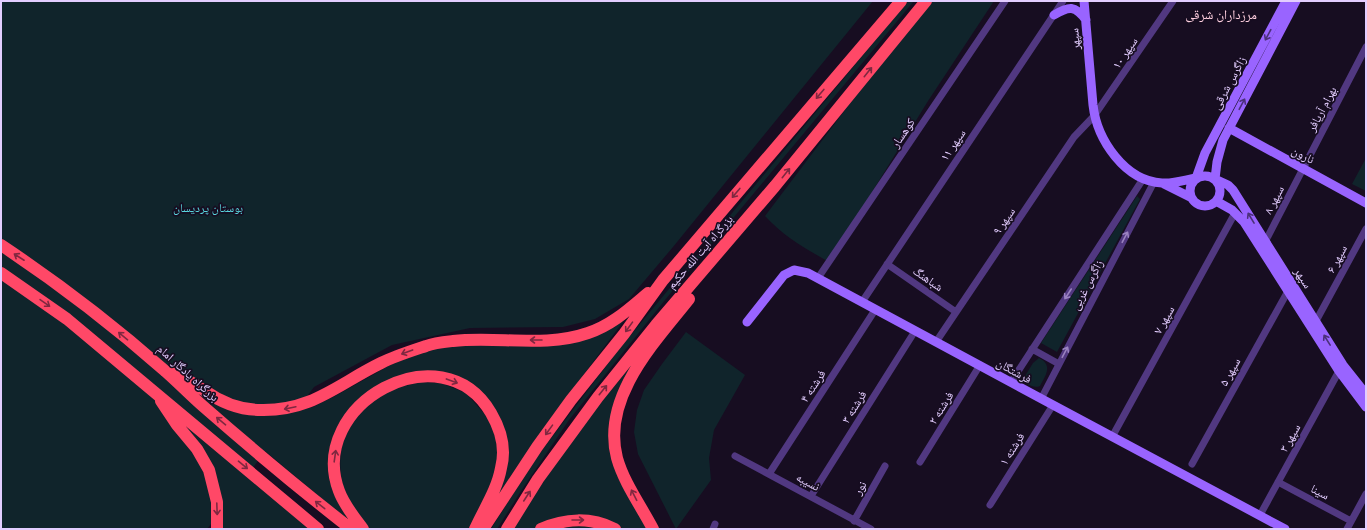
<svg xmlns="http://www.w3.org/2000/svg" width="1367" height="530" font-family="'Fira Sans Condensed','Noto Naskh Arabic',sans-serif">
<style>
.green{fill:#10242b}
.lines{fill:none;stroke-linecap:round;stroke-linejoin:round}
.street{stroke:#513881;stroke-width:7}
.secondary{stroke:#9964ff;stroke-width:9}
.highway{stroke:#ff4867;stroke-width:12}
.oneway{stroke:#4b307a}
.oneway2{stroke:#7f2840}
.oneway3{stroke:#9a82c0}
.labels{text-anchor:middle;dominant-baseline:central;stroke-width:3.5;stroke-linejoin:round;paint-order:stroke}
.street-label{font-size:12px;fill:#e3cdff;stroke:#170d21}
.park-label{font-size:12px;fill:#59d7df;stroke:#170d21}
.neighbourhood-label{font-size:13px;fill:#ffcfdf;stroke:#170d21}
</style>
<rect width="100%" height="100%" fill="#170d21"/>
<path class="green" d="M1,1h872l-200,246 -44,52 -34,20 -32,8 -93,1 -78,17 -78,42 -18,24 17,-4 24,-12 55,-31 34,-13 38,-7 58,1 103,-26 -90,121 -51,77 15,-28 -1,-73 -57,-43 -86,31 -10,12 -6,10 -9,32 28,71 -93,-78 -18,25 62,53h-88l1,-19 -15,19h-206z
M908,1h6l-249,299 -96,120 -48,71 -24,38h-6l42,-67 87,-114z
M932,1h62l-66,100 -99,161c-23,-13 -46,-26 -64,-46l108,-143z
M1366,158v33l-14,-7z
M1137,196l3,3 -83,153 -16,-9z
M662,328l-51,96 37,105h-25l-6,-4h-76l-8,4h-20l38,-59 47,-64z
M686,332l59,43 -31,55 -5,28 2,22 -35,49 -38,-75 -4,-22 3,-22 7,-20 18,-26z
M1039,358c14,7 7,17 1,28 -5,2 -8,0 -13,-2l-2,-8 8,-13z
M418,382l23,1 25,10 23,26 8,23v28l-18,40 -11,19h-98c-8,-9 -23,-26 -26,-38 -9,-34 -2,-66 26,-88 4,-3 7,-6 10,-8 11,-6 27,-9 38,-13z
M580,525l22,4h-50z"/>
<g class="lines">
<path class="street" d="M1265,242l101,-195
M887,264l69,48
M818,278l187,-277
M862,302l201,-301
M1316,321l50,-92
M936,342l138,-205 20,-21 79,-115
M1032,349l27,15
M1011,382l132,-203
M1041,399l113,-217
M1112,437l123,-224
M735,456l136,73
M920,462l60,-97
M1192,464l96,-173
M769,474l106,-164
M1278,482l73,39
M811,496l104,-165
M990,505l63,-100
M1260,515l79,-144
M854,521l31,-55
M713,529l2,-5
M1347,529l19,-35"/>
<path class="secondary" d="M1084,1l9,104c4,35 32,76 69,78 11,1 23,-3 34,-5l9,-25 81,-152
M1296,1l-73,139 -6,22 -2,17 13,6 5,5 110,175 23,29
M1054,15c15,-9 21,-10 32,5
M1229,128l137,75
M1190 191a15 15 0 1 1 30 0a15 15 0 1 1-30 0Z
M1164,184l26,13
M1216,201l16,9 12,12 95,149 27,36
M747,322l37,-47 10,-5 14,3 245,132 232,124"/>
<path class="highway" d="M1,245c57,38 112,80 163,125 14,12 26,25 40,37 48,42 97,83 147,122
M1,273l66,46 251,210
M165,371c7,2 16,5 22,9 7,3 12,8 18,11 17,12 36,19 56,19 51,1 77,-26 120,-47 14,-7 30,-12 45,-17 8,-3 18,-4 27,-5 44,-5 92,7 135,-8 24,-8 41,-24 60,-40
M161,401l16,24 20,24 12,21 8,32v27
M363,529c-9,-12 -19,-24 -24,-38 -33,-87 103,-162 152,-78 10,17 15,36 10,55 -4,22 -17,41 -26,61
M483,529l54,-82 34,-47 53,-66 39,-54 238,-279
M507,529l31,-50 60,-82 58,-72 119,-139 151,-185
M541,529c24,-11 50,-12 74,0
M653,529c-12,-23 -29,-46 -36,-71 -16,-61 38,-116 72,-159"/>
</g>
<defs><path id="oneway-shaft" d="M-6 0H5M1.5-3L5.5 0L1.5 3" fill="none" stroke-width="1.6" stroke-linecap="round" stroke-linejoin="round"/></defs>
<g class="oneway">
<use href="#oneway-shaft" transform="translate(1268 35) rotate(118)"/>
<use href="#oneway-shaft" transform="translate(1242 104) rotate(-62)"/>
<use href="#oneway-shaft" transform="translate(1251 218) rotate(-121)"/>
<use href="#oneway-shaft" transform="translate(1327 340) rotate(-122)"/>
</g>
<g class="oneway2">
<use href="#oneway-shaft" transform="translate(868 72) rotate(-51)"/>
<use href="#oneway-shaft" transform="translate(820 94) rotate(130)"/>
<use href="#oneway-shaft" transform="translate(786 173) rotate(-51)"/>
<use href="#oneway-shaft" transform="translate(736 193) rotate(130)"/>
<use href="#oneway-shaft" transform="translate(19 257) rotate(-147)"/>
<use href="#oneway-shaft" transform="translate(45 303) rotate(35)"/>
<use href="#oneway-shaft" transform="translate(629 327) rotate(126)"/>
<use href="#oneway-shaft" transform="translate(123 336) rotate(-140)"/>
<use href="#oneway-shaft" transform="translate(536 340) rotate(180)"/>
<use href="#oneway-shaft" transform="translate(407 352) rotate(160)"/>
<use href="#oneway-shaft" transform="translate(452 381) rotate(20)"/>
<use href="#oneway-shaft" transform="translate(603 390) rotate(-51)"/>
<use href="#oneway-shaft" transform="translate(290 408) rotate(168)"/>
<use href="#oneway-shaft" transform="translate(221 421) rotate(-140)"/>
<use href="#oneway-shaft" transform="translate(549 430) rotate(126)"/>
<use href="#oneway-shaft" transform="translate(335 456) rotate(-82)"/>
<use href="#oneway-shaft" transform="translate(243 465) rotate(40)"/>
<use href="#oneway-shaft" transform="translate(634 495) rotate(-117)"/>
<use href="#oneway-shaft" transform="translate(527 496) rotate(-57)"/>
<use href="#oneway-shaft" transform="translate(320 505) rotate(-142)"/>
<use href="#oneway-shaft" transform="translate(217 509) rotate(88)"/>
<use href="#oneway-shaft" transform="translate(578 520)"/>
</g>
<g class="oneway3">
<use href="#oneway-shaft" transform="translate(1125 237) rotate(-62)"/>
<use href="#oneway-shaft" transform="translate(1068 294) rotate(123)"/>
<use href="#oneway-shaft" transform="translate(1065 352) rotate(-62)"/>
</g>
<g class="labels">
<g class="street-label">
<text transform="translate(1075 39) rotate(-94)">سپهر</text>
<text transform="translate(1125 53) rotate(-56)">سپهر ۱۰</text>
<text transform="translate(1229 83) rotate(-62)">زاگرس شرقی</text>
<text transform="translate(1322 109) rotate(-62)">بهرام آریافر</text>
<text transform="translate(903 133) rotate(-56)">کوهسار</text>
<text transform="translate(953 145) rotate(-56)">سپهر ۱۱</text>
<text transform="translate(1303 155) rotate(28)">نارون</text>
<text transform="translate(1274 200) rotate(-63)">سپهر ۸</text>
<text transform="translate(1004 221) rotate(-56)">سپهر ۹</text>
<text transform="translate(700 252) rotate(-49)">بزرگراه آیت الله حکیم</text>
<text transform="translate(1337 259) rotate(-62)">سپهر ۶</text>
<text transform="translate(1303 278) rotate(57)">سپهر</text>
<text transform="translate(928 279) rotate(35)">شباهنگ</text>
<text transform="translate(1087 285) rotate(-62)">زاگرس غربی</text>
<text transform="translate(1164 320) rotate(-61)">سپهر ۷</text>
<text transform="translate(1014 371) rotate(29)">فرشتگان</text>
<text transform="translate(1230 372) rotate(-61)">سپهر ۵</text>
<text transform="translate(188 373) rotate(42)">بزرگراه یادگار امام</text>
<text transform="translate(813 386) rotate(-57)">فرشته ۴</text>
<text transform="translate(854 407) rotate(-58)">فرشته ۳</text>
<text transform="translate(941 408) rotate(-58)">فرشته ۲</text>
<text transform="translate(1290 438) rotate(-61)">سپهر ۳</text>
<text transform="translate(1012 449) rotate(-58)">فرشته ۱</text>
<text transform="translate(808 482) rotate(28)">نسیبه</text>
<text transform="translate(860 488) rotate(-60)">نور</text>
<text transform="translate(1320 492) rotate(28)">سینا</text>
</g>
<g class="park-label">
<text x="208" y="208">بوستان پردیسان</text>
</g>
<g class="neighbourhood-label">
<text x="1221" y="14">مرزداران شرقی</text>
</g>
</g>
<rect width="1367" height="530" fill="none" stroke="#e3cdff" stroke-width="4"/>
</svg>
